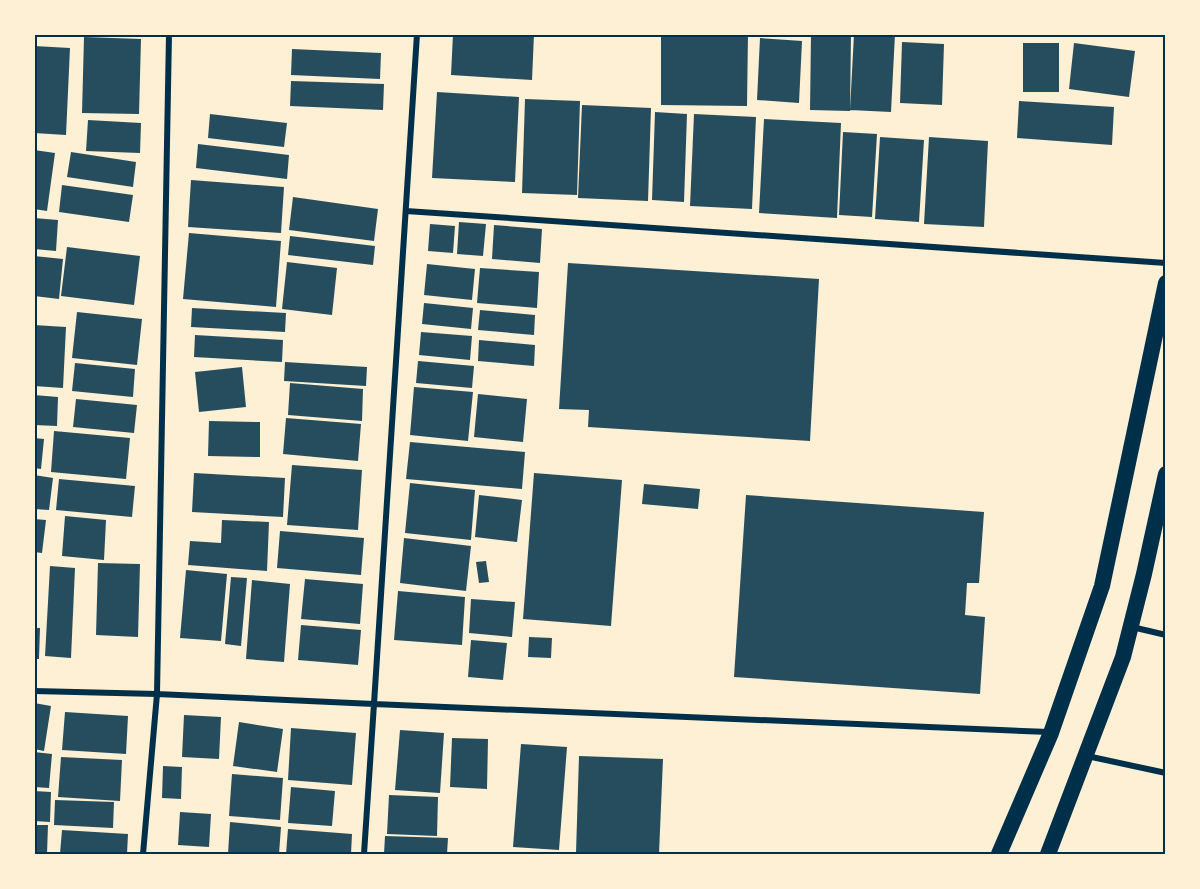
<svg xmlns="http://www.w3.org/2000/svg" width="1200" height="889" font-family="Raleway,sans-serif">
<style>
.building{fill:#264d5e}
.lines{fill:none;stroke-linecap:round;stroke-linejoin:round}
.minor{stroke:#003049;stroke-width:6}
.trunk{stroke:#003049;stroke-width:16}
.neatline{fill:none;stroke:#003049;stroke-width:2}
</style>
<rect width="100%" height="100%" fill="#fdf0d5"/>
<path class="building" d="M453,34h81l-2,46 -81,-5z
M661,34h87l-1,72 -86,-1z
M811,34h40l-1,77 -40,-1z
M854,34h41l-4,78 -41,-2z
M84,37l57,2 -2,75 -57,-1z
M760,38l42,3 -3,62 -42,-3z
M902,42l42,2 -2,61 -42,-2z
M1023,43h36v49h-36z
M1074,43l61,8 -6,46 -60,-8z
M34,46l36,2 -4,87 -32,-2z
M292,49l89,4 -1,26 -89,-4z
M291,81l93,3 -1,26 -93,-4z
M437,92l82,5 -4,85 -83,-4z
M525,99l55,2 -3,94 -55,-2z
M1019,101l95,6 -2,38 -95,-7z
M582,105l69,3 -3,93 -70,-3z
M655,112l32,2 -3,88 -32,-2z
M210,114l77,9 -3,24 -76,-9z
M694,114l62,3 -4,92 -62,-3z
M764,119l77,4 -4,95 -78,-5z
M88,120l53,3 -1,30 -54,-2z
M843,132l34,2 -5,83 -33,-2z
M880,137l44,3 -5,82 -44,-3z
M929,137l59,4 -4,86 -60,-3z
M198,144l91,11 -2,24 -91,-11z
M34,150l21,3 -8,58 -13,-2z
M71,152l65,10 -3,25 -66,-10z
M191,180l93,7 -3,46 -93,-6z
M62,185l71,10 -4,27 -70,-10z
M293,197l85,12 -4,32 -85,-11z
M34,218l24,2 -2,31 -22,-2z
M459,222l27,2 -3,32 -26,-2z
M430,224l25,2 -2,27 -25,-2z
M494,225l48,4 -2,34 -48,-4z
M189,233l92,8 -5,66 -93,-8z
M290,236l85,10 -2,19 -85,-10z
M67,247l73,9 -6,49 -73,-9z
M34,256l29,3 -4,40 -25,-3z
M287,262l50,6 -5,47 -50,-6z
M568,263l251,16 -9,162 -222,-14 1,-17 -30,-1z
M427,264l48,5 -3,31 -48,-5z
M480,268l59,4 -2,36 -60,-5z
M424,303l49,5 -2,21 -49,-5z
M192,308l94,5 -1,19 -94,-5z
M480,310l55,5 -1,20 -56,-5z
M77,312l65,7 -5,46 -65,-7z
M34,325l32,2 -3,61 -29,-2z
M421,332l51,4 -2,24 -51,-5z
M195,335l88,5 -1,22 -88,-5z
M479,340l56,5 -1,21 -56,-5z
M418,361l56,5 -2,22 -56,-5z
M285,362l82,5 -1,19 -82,-5z
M75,363l60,6 -2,28 -61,-6z
M242,367l4,40 -47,5 -4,-40z
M290,383l73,6 -1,32 -74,-6z
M414,387l59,5 -5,49 -58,-6z
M478,394l49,5 -4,43 -49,-5z
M34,395l24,2 -1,29 -23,-1z
M76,399l61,6 -3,28 -61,-6z
M286,418l75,6 -3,37 -75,-7z
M209,421l51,1v35l-52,-1z
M54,431l76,7 -4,41 -75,-7z
M34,438l10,1 -3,30 -7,-1z
M410,442l115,10 -3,37 -116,-10z
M292,465l70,5 -4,60 -71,-5z
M194,473l91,5 -2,39 -91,-5z
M534,473l88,7 -11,146 -88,-7z
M34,475l19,3 -4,32 -15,-1z
M59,479l76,7 -3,31 -76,-7z
M410,483l65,7 -4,50 -66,-7z
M644,484l56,5 -2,20 -56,-5z
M479,495l43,5 -5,42 -42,-5z
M746,495l238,17 -5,71h-12l-2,32 20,2 -5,77 -246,-17z
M65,516l41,4 -2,40 -42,-4z
M34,519l12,1 -4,33 -8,-1z
M222,520l47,2 -2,49 -79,-6 2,-24 31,2z
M280,531l84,7 -3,37 -84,-7z
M404,538l67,8 -5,45 -66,-8z
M486,561l3,21 -10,1 -3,-21z
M98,563l42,1 -2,73 -42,-2z
M50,566l25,2 -4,90 -26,-2z
M186,570l41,4 -6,67 -41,-3z
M231,577l16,1 -6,68 -16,-2z
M305,579l58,5 -3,40 -59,-5z
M252,580l38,4 -6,78 -38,-3z
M398,591l67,6 -3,48 -68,-5z
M471,599l44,3 -3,35 -43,-4z
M301,625l60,5 -3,35 -60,-5z
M34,628h6l-1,31h-5z
M529,637l23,1 -1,20 -23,-1z
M471,640l36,3 -4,37 -35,-3z
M34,703l17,3 -7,45 -10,-2z
M65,712l63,4 -2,38 -64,-4z
M184,715l37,2 -2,42 -37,-2z
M239,722l44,7 -6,43 -44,-6z
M291,728l65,5 -4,52 -64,-5z
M400,730l44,3 -4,60 -45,-3z
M452,738l36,1 -1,50 -37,-2z
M521,744l46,3 -8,103 -46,-3z
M34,752l18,2 -3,34 -15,-1z
M579,756l84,3 -4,95 -83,-1z
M61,757l61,3 -2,41 -62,-4z
M163,766l19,1 -1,32 -19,-1z
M232,774l51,4 -3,42 -51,-4z
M291,787l44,4 -3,35 -44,-3z
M34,791l17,1 -1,30 -16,-1z
M389,795l49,2 -1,39 -50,-2z
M55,800l59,2 -1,26 -59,-3z
M180,812l31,2 -2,33 -31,-2z
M230,822l51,5 -2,27h-51z
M34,825h14l-1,29h-13z
M288,829l64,5 -1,20h-65z
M62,830l66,4 -1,20h-67z
M385,836l63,2 -1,16h-63z"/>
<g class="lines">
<path class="minor" d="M417,34l-43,670 675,28
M406,211l760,52
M1132,627l34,8
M34,691l123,3 217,10 -10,150
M1087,756l79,17
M143,854l14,-160 12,-660"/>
<path class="trunk" d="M999,854l52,-121 51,-147 64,-303
M1048,854l75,-197 21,-83 22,-100"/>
</g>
<rect width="1200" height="889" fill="none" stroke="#fdf0d5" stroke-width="72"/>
<rect x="36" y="36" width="1128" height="817" class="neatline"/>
</svg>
